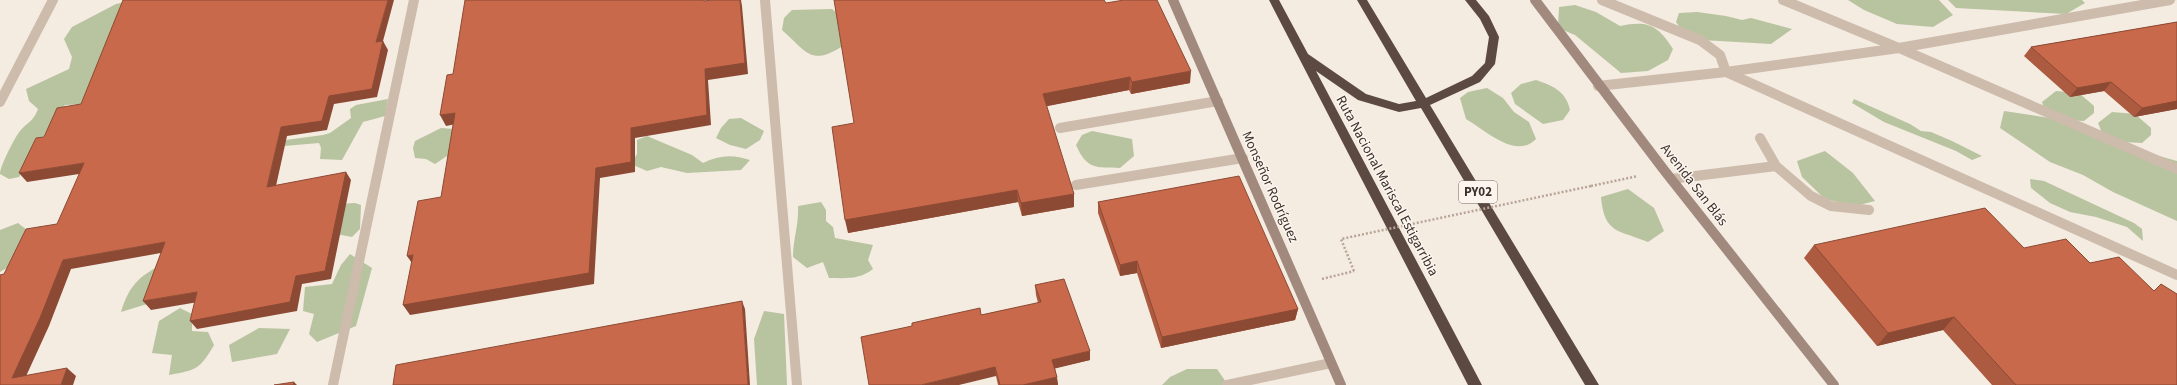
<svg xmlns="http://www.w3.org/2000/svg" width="2177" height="385" font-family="'Source Sans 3',sans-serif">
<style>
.green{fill:#b8c4a0}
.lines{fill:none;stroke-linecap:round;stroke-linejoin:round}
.path{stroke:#b9a596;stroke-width:2.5;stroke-dasharray:2 2;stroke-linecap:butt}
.lane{stroke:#cdbbac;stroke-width:10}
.street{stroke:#cdbbac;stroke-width:10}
.secondary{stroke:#a18a7d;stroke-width:10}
.highway{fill:#5c4a42;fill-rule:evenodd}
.path-bridge{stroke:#b9a596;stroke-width:2.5;stroke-dasharray:2 2;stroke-linecap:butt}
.wall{fill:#ac5a40}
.shaded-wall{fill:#8c4a34}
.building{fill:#c8694b;stroke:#8c4a34}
.labels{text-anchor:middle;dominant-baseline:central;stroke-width:3;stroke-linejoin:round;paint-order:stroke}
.shield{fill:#fbf5ee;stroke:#756b66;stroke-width:1}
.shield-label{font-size:13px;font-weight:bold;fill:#3b302b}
.street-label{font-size:14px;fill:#3b302b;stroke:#fbf5ee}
</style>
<rect width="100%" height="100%" fill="#f4ebe1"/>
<path class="green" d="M1848,0h91l14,15 -20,12 -36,-3 -33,-14z
M1948,0h134l3,3 -19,11 -110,-6z
M126,2l-40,102 -21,1 -6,6 -40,66 -10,2 -9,-5c0,-8 15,-37 20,-43 9,-10 13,-9 18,-22l-9,-8 -3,-12 43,-20 3,-12 -8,-18 8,-12 44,-23z
M1575,5l21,7 24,14c28,-6 38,-1 53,23l-5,11 -20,11 -27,2 -46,-38 -17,-7 1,-21z
M832,9l10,8 2,28c-33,22 -37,7 -62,-15l2,-12 8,-8z
M1697,12l29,4 16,4 9,-2 41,11 -21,15 -69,-4 -18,-7 -8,-11 3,-9z
M1536,80c17,6 30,11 34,30l-7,10 -20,4 -28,-20 -4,-11 10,-9z
M1487,88l16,10 11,14 15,10 7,17c-20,21 -51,-9 -70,-20l-6,-21 8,-6z
M2056,91l23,2 15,13v7l-10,8 -18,-1 -21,-9 -3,-9z
M388,99l-3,17 -22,6 -21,38 -22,-1 1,-11 -2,-5 -35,3 -6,-5 45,-6 7,-2 21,-15 -1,-9 6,-4z
M1854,99l56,25 11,7 10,1 21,9 30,15 -10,4 -16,-9 -72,-29 -32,-19z
M2004,111l72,11 26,11 -4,-10 14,-11 23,2 16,14v7l-9,8 -19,-1 22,10 32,9v60l-64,-29 -30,-17 -33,-13 -50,-34z
M741,118l23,13 -4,9 -14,9 -16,-4 -14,-7 5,-10 8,-9z
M441,128l13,1v29l-7,-2 -12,8 -9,-5 -11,-1 -2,-10 2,-7z
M1092,131l40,8 2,17 -14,12c-24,-1 -33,2 -44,-23l6,-10z
M647,136l45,19 11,8c16,-8 30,-9 47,-3l-9,10 -54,3 -26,-6 -14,4 -16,-7 6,-10v-14z
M1825,151l28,22 22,28 -20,5 -30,-7 -23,-22 -5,-16z
M2030,179l14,2 90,42 8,6 1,12 -16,-14 -31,-10 -26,-5 -20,-9 -19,-15z
M1628,189l26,19 10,23 -16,11c-29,-12 -44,-8 -47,-45z
M821,202l5,8v11l7,6 2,11 38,7 -5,15 5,9c-14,11 -27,9 -44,9l-6,-16 -16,6 -14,-11c0,-18 6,-32 5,-51z
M355,203l6,2 -1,24 -8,8 -16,-3 4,-30z
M18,223l14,11 -14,27 -18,11v-42z
M350,254l22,14 -16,58 -39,16 -8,-8 5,-20 -11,-3 2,-24 27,-3 9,-19z
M166,262l-19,42 -26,8c9,-29 19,-36 45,-50z
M180,308l12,6v17l16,1 6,13c-14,24 -17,25 -45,30l3,-20 -20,-2 7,-32z
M764,311l20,3 3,71h-30l-3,-46z
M259,328l31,1 -13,25 -45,8 -3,-17z
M1187,369h30l11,16h-66l8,-8z"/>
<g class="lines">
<path class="path" d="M1591,186l47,-10
M1322,279l32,-8"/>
<path class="lane" d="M1060,128l158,-27
M1760,138l16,28
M1671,179l105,-13 35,30 20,10 38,4
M1076,185l167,-27"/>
<path class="street" d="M765,0l32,385
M1602,0l98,40 20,15 6,17 451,203
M1783,0l116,48 278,121
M1598,86l128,-14 173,-24 271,-48
M0,102l53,-102
M333,385l81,-385
M1227,385l104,-22"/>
<path class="secondary" d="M1173,0l168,385
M1535,0l129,170 170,215"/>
<path class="highway" d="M1269,0h10l29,54 58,40 33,10 17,-3 -59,-101h10l59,98 46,-22 13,-13 4,-26 -9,-18 -15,-19h11l13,16 10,21 -4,27 -15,18 -50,23 169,280h-14l-164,-277 -22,4 -41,-12 -42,-29 166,314h-14z"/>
<path class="path-bridge" d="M1354,271l-13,-32 250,-53"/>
</g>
<path class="wall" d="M1106,3l84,80 -59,11 -2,-4 -83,16 28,101 -52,9 -4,-14 -170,31 6,-110z
M2177,22v87l-43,8 -30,-26 -34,6 -46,-41 7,-9z
M1098,202l200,107 -3,11 -134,28 -24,-75 -17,3 -22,-63z
M1814,245l210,3 66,15 64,28 23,94h-185l-49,-55 -66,16 -73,-88z
M1035,285l55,75 -35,8 3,17h-60l-2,-9 -84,-50 69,-11 57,-12 -2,-8z"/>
<path class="shaded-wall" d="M388,0h6l-11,41 5,9 -11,47 -43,7 -7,26 -40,6 -13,59 -7,-8 14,-60 48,-31 47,-54z
M740,0h1l1,6 6,68 -40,6 3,45 -76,13v34l-35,6 -6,106 -184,31 -7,-10 193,-137z
M1191,71l-1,12 -59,11 1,-12z
M1130,77l-1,13 -86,17v-13z
M2111,82l-7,9 -34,6 7,-9z
M2177,101v8l-43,8 8,-9z
M455,113l6,10 -15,3 -6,-11z
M84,163l8,9 -65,10 -8,-9z
M346,172l5,8 -20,99 -29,5 -5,27 -100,18 -7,-8z
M1017,190l1,12 -170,31 -3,-13z
M1074,194v13l-52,9 -1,-13z
M165,242l7,9 -101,18 -22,57 -27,59 -10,-7 51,-118z
M413,255l1,11 -7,-10z
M1137,261v12l-17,3v-11z
M197,292l7,9 -53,9 -8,-9z
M742,301l3,8 5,76h-2z
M1298,309l-3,11 -134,28 1,-11z
M1954,317l-11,13 -66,16 11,-13z
M1090,351v9l-37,9 -1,-9z
M995,367l1,9 -37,9h-38z
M67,368l9,8 -3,9h-12z
M1057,377l1,8h-35z
M294,382l3,3h-4z"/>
<path class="building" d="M123,0h265l-12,42 7,-1 -11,48 -43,7 -7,25 -41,6 -14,60 79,-15 -21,99 -29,5 -6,26 -100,19 7,-29 -54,9 22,-59 -102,18 -23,58 -28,60 55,-10 -6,17h-61v-110l4,-1 22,-45 31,-5 27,-61 -65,10 17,-35 8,-1 13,-29 24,-4z
M465,0h239v1l7,-1h29l5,63 -40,6 2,46 -76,13v34l-35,6 -7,105 -186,32 10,-50 -6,1 11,-55 23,-4 14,-84 -15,2 7,-40 6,-1z
M834,0h270l2,3 18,-3h33l34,71 -59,11 -2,-5 -87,17 31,100 -53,9 -4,-13 -172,30 -13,-93 22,-4z
M2177,22v79l-35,7 -31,-26 -34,6 -46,-41z
M1239,176l59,133 -136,28 -25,-76 -17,4 -22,-63z
M1985,208l39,40 42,-9 24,24 29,-6 35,34 7,-7 16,10v91h-161l-62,-68 -66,16 -74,-88z
M1064,279l26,72 -38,9 5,17 -34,8h-23l-5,-18 -74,18h-52l-8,-48 51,-11v-3l68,-15 1,7 60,-13 -6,-17z
M742,301l6,84h-355l3,-20z
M294,382l-1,3h-19z"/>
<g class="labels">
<rect class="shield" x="1459" y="181" width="38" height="22" rx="3"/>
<g class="shield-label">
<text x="1478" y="192">PY02</text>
</g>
<g class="street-label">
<text transform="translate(1694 185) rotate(52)">Avenida San Blás</text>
<text transform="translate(1387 186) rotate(62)">Ruta Nacional Mariscal Estigarribia</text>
<text transform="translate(1270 187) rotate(66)">Monseñor Rodríguez</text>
</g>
</g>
</svg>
